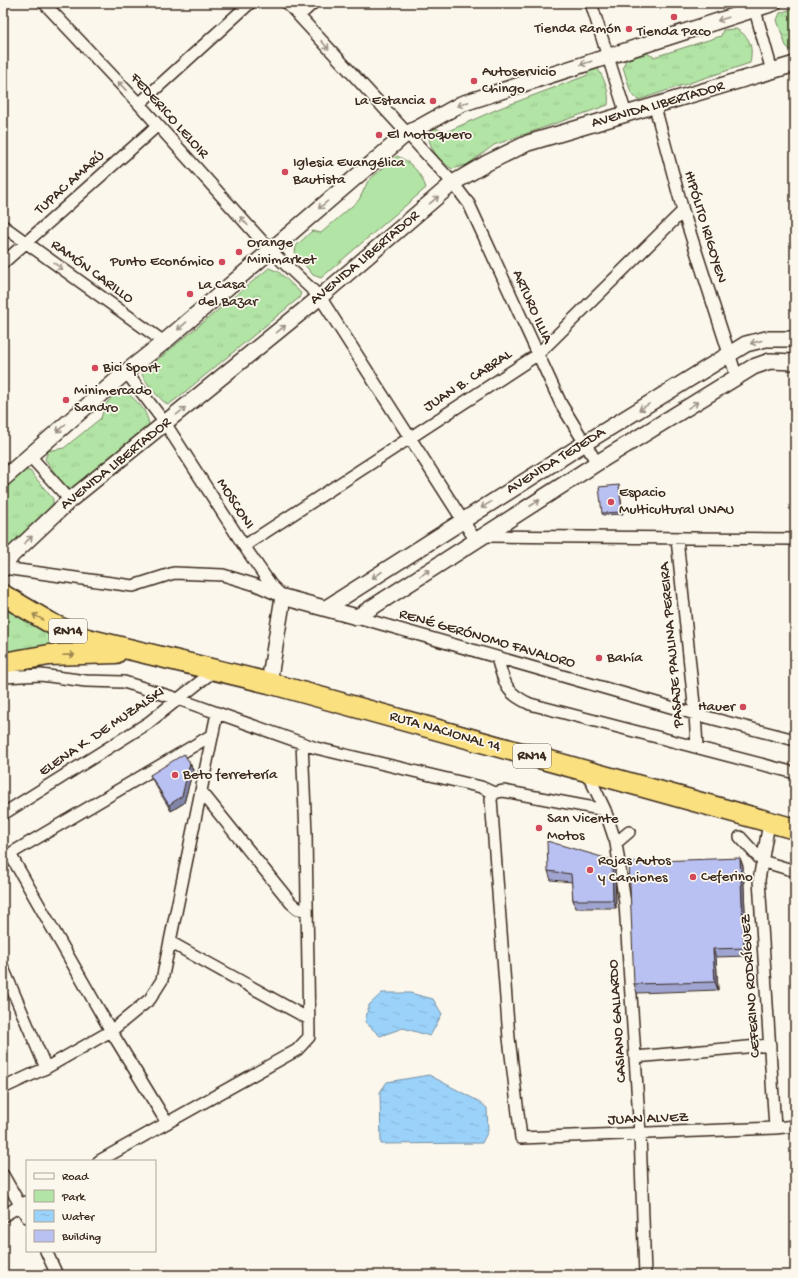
<svg xmlns="http://www.w3.org/2000/svg" width="798" height="1278" font-family="'Gochi Hand',sans-serif">
<style>
.grass{fill:url(#grass-tufts);stroke:#768762}
.park{fill:#b2e4a5;stroke:#768762}
.water{fill:url(#water-ripples);stroke:#758fa2}
.lines{fill:none;stroke-linecap:round;stroke-linejoin:round}
.street-casing{stroke:#3b2a1e;stroke-width:14}
.secondary-casing{stroke:#3b2a1e;stroke-width:18}
.highway-casing{stroke:#3b2a1e;stroke-width:23}
.street{stroke:#fbf7ec;stroke-width:11}
.secondary{stroke:#fbf7ec;stroke-width:15}
.highway{stroke:#fbe080;stroke-width:20}
.wall{fill:#9fa5d0;stroke:#3b2a1e}
.shaded-wall{fill:#8286a9;stroke:#3b2a1e}
.building{fill:#b9c0f2;stroke:#3b2a1e}
.oneway{stroke:#9b9085}
.oneway2{stroke:#9b854f}
.poi-dot{fill:#d1495b;stroke:#fbf7ec;stroke-width:1.5}
.labels{text-anchor:middle;dominant-baseline:central;stroke-width:3.5;stroke-linejoin:round;paint-order:stroke}
.shield{fill:#fbf7ec;stroke:#75685c;stroke-width:1}
.shield-label{font-size:14px;font-weight:bold;fill:#3b2a1e}
.poi-label{font-size:15px;fill:#3b2a1e;stroke:#fbf7ec;text-anchor:start}
.street-label{font-size:15px;fill:#3b2a1e;stroke:#fbf7ec}
</style>
<defs>
<pattern id="grass-tufts" width="24" height="20" patternUnits="userSpaceOnUse"><rect width="24" height="20" fill="#b2e4a5"/><path d="M3 7l-1-3M5 7V3M7 7l1-3M15 17l-1-3M17 17v-4M19 17l1-3" fill="none" stroke="#9ac48e"/></pattern>
<pattern id="water-ripples" width="26" height="14" patternUnits="userSpaceOnUse"><rect width="26" height="14" fill="#9bd2fa"/><path d="M2 4q2-2 4 0t4 0M15 11q2-2 4 0t4 0" fill="none" stroke="#86b4d6"/></pattern>
</defs>
<rect width="100%" height="100%" fill="#fbf7ec"/>
<filter id="ink" filterUnits="userSpaceOnUse"><feTurbulence type="fractalNoise" baseFrequency=".025" numOctaves="2"/><feDisplacementMap in="SourceGraphic" scale="8" xChannelSelector="R" yChannelSelector="G"/><feConvolveMatrix kernelMatrix="1 2 1 2 8 2 1 2 1" color-interpolation-filters="sRGB"/></filter>
<g filter="url(#ink)">
<path class="grass" d="M795,8v43l-3,1 -6,-6 -9,-26 3,-7z
M736,29c15,8 17,18 14,34l-112,37 -7,-7 -8,-26 3,-7 20,-7 8,4 67,-21 2,-6z
M597,67c7,12 13,24 11,38l-114,40 -27,20 -15,4c-13,-9 -23,-20 -24,-36l7,-5 11,4 54,-24 88,-33v-5z
M269,268l10,4 22,21 -2,5 -124,102 -7,5c-10,-7 -20,-20 -26,-30l3,-5z
M119,389c14,6 30,22 30,38l-75,64 -11,-7 -18,-25 3,-8 16,-3 37,-30 4,-13z
M21,470l9,1 23,28v8l-50,50v-71z
M3,602l99,45 -99,7z"/>
<path class="park" d="M397,156c14,6 24,17 29,32l-105,90 -8,-3 -18,-22 1,-7 16,-15 9,2 38,-33 9,-19z"/>
<path class="water" d="M382,993h28l23,6 9,15 -12,22 -27,-8 -23,8 -15,-14 4,-17z
M429,1075l49,26 9,7 1,23 -6,12 -101,1 -1,-52 7,-10z"/>
<g class="lines">
<g class="street-casing">
<path id="street" d="M44,3l95,101 131,146 50,47 156,244
M287,3l166,180 16,21 92,200 36,59
M591,3l35,111
M753,3l19,68
M299,16l14,-13
M139,104l111,-101
M655,107l28,104 54,167
M3,226l161,116
M3,263l155,-138
M126,372l39,51 79,123 27,39 8,8
M29,455l41,45
M484,536l311,3
M677,539l18,175 2,33
M244,546l293,-191 146,-144
M4,568l129,18 41,-13 49,2 33,10 27,12
M357,617l338,97 100,26
M497,658c8,26 8,35 33,46l265,69
M3,677l38,-2 45,6 38,1 54,17 138,49 165,39 13,6 9,-2 102,19
M587,772l18,38 11,33 9,60 15,231 5,141
M201,791l90,112 7,6 9,1
M494,793l-3,6 18,239 12,100 254,-10
M3,814l145,-91 67,-53
M769,823l-10,57 16,248 20,-2
M740,837l22,24 33,10
M616,843l13,-11
M10,854l101,177 56,92
M3,858l209,-123
M170,942l139,77
M3,968l43,100
M635,1057l135,-12
M3,1088l43,-20 65,-37 39,-32 12,-19 55,-267
M99,1161l198,-111 12,-13 -3,-203 -4,-91
M3,1175l24,42
M3,1216l23,-14
M46,1251l11,24"/>
</g>
<g class="secondary-casing">
<path id="secondary" d="M3,479l123,-107 38,-30 242,-208 12,-6 43,-24 313,-101
M3,569l9,-14 58,-55 250,-203 133,-114 34,-20 41,-20 267,-79
M326,608l259,-165 161,-99 20,-5h29
M269,683l14,-86 74,20 240,-154 156,-96 17,-6 25,1"/>
</g>
<g class="highway-casing">
<path id="highway" d="M3,595l51,30 33,14 182,44 526,146
M3,663l46,-8 67,-2"/>
</g>
<use href="#street" class="street"/>
<use href="#secondary" class="secondary"/>
<use href="#highway" class="highway"/>
</g>
<path class="wall" d="M619,485l4,29 -20,1 -1,-2z
M190,763l3,7 -9,33 -13,8 -18,-30 -3,-6z
M740,858l3,8 4,90 -31,1 2,33 -81,3 -3,-9z
M615,868l1,40h-40l-3,-8 -1,-18 -21,-2 -3,-9z"/>
<path class="shaded-wall" d="M190,763l3,7 -9,33 -13,8 -2,-6z
M740,858l3,8 4,90 -3,-8z
M612,860l3,8 1,40 -3,-8z
M713,949l3,8 2,33 -3,-8z"/>
<path class="building" d="M619,485l3,27 -20,1 -3,-26z
M184,754l6,9 -8,33 -13,9 -19,-30z
M547,841l65,19 1,40h-40l-2,-26 -23,-3z
M740,858l4,90 -31,1 2,33 -81,2 -5,-122z"/>
<defs><path id="oneway-shaft" d="M-6 0H5M1.5-3L5.5 0L1.5 3" fill="none" stroke-width="1.6" stroke-linecap="round" stroke-linejoin="round"/></defs>
<g class="oneway">
<use href="#oneway-shaft" transform="translate(723 19) rotate(162)"/>
<use href="#oneway-shaft" transform="translate(325 45) rotate(48)"/>
<use href="#oneway-shaft" transform="translate(586 63) rotate(162)"/>
<use href="#oneway-shaft" transform="translate(122 86) rotate(-133)"/>
<use href="#oneway-shaft" transform="translate(463 104) rotate(158)"/>
<use href="#oneway-shaft" transform="translate(434 200) rotate(-40)"/>
<use href="#oneway-shaft" transform="translate(323 205) rotate(140)"/>
<use href="#oneway-shaft" transform="translate(244 221) rotate(-132)"/>
<use href="#oneway-shaft" transform="translate(58 266) rotate(36)"/>
<use href="#oneway-shaft" transform="translate(182 326) rotate(139)"/>
<use href="#oneway-shaft" transform="translate(281 329) rotate(-39)"/>
<use href="#oneway-shaft" transform="translate(756 342) rotate(165)"/>
<use href="#oneway-shaft" transform="translate(693 405) rotate(-31)"/>
<use href="#oneway-shaft" transform="translate(644 407) rotate(149)"/>
<use href="#oneway-shaft" transform="translate(181 411) rotate(-39)"/>
<use href="#oneway-shaft" transform="translate(61 428) rotate(139)"/>
<use href="#oneway-shaft" transform="translate(535 503) rotate(-33)"/>
<use href="#oneway-shaft" transform="translate(486 505) rotate(148)"/>
<use href="#oneway-shaft" transform="translate(28 540) rotate(-43)"/>
<use href="#oneway-shaft" transform="translate(425 573) rotate(-33)"/>
<use href="#oneway-shaft" transform="translate(377 575) rotate(147)"/>
</g>
<g class="oneway2">
<use href="#oneway-shaft" transform="translate(38 617) rotate(-151)"/>
<use href="#oneway-shaft" transform="translate(69 655) rotate(-2)"/>
</g>
</g>
<g class="poi-dot">
<circle cx="674" cy="17" r="4"/>
<circle cx="629" cy="29" r="4"/>
<circle cx="474" cy="81" r="4"/>
<circle cx="433" cy="101" r="4"/>
<circle cx="379" cy="135" r="4"/>
<circle cx="285" cy="172" r="4"/>
<circle cx="239" cy="252" r="4"/>
<circle cx="222" cy="262" r="4"/>
<circle cx="190" cy="294" r="4"/>
<circle cx="95" cy="368" r="4"/>
<circle cx="66" cy="400" r="4"/>
<circle cx="611" cy="502" r="4"/>
<circle cx="599" cy="658" r="4"/>
<circle cx="743" cy="707" r="4"/>
<circle cx="175" cy="775" r="4"/>
<circle cx="539" cy="828" r="4"/>
<circle cx="590" cy="870" r="4"/>
<circle cx="693" cy="877" r="4"/>
</g>
<g class="labels">
<g class="shield">
<rect x="49" y="619" width="38" height="24" rx="3"/>
<rect x="513" y="744" width="38" height="24" rx="3"/>
</g>
<g class="shield-label">
<text x="68" y="631">RN14</text>
<text x="532" y="756">RN14</text>
</g>
<g class="poi-label">
<text x="621" y="29" text-anchor="end">Tienda Ramón</text>
<text x="674" y="32" text-anchor="middle">Tienda Paco</text>
<text x="482" y="72">Autoservicio<tspan x="482" dy="17">Chingo</tspan></text>
<text x="425" y="101" text-anchor="end">La Estancia</text>
<text x="387" y="135">El Motoquero</text>
<text x="293" y="163">Iglesia Evangélica<tspan x="293" dy="17">Bautista</tspan></text>
<text x="247" y="243">Orange<tspan x="247" dy="17">Minimarket</tspan></text>
<text x="214" y="262" text-anchor="end">Punto Económico</text>
<text x="198" y="285">La Casa<tspan x="198" dy="17">del Bazar</tspan></text>
<text x="103" y="368">Bici Sport</text>
<text x="74" y="391">Minimercado<tspan x="74" dy="17">Sandro</tspan></text>
<text x="619" y="493">Espacio<tspan x="619" dy="17">Multicultural UNAU</tspan></text>
<text x="607" y="658">Bahía</text>
<text x="735" y="707" text-anchor="end">Hauer</text>
<text x="183" y="775">Beto ferretería</text>
<text x="547" y="819">San Vicente<tspan x="547" dy="17">Motos</tspan></text>
<text x="598" y="861">Rojas Autos<tspan x="598" dy="17">y Camiones</tspan></text>
<text x="701" y="877">Ceferino</text>
</g>
<g class="street-label">
<text transform="translate(658 105) rotate(-16)">AVENIDA LIBERTADOR</text>
<text transform="translate(169 116) rotate(48)">FEDERICO LELOIR</text>
<text transform="translate(70 183) rotate(-42)">TUPAC AMARÚ</text>
<text transform="translate(705 227) rotate(73)">HIPÓLITO IRIGOYEN</text>
<text transform="translate(365 258) rotate(-40)">AVENIDA LIBERTADOR</text>
<text transform="translate(92 272) rotate(36)">RAMÓN CARILLO</text>
<text transform="translate(532 307) rotate(66)">ARTURO ILLIA</text>
<text transform="translate(468 381) rotate(-33)">JUAN B. CABRAL</text>
<text transform="translate(556 461) rotate(-32)">AVENIDA TEJEDA</text>
<text transform="translate(116 464) rotate(-39)">AVENIDA LIBERTADOR</text>
<text transform="translate(235 504) rotate(57)">MOSCONI</text>
<text transform="translate(487 639) rotate(16)">RENÉ GERÓNOMO FAVALORO</text>
<text transform="translate(672 645) rotate(-95)">PASAJE PAULINA PEREIRA</text>
<text transform="translate(102 732) rotate(-34)">ELENA K. DE MUZALSKI</text>
<text transform="translate(445 732) rotate(16)">RUTA NACIONAL 14</text>
<text transform="translate(751 986) rotate(-94)">CEFERINO RODRÍGUEZ</text>
<text transform="translate(618 1021) rotate(-94)">CASIANO GALLARDO</text>
<text transform="translate(648 1119) rotate(-2)">JUAN ALVEZ</text>
</g>
</g>
<rect width="798" height="1278" fill="none" stroke="#fbf7ec" stroke-width="16"/>
<rect x="8" y="8" width="782" height="1262" fill="none" stroke="#3b2a1e" stroke-width="1.5" filter="url(#ink)"/>
<rect x="26" y="1160" width="130" height="92" fill="#fbf7ec" stroke="#aea59a"/>
<rect x="34" y="1173" width="20" height="6" fill="#fbf7ec" stroke="#aea59a"/>
<text x="62" y="1180" font-size="12" fill="#3b2a1e">Road</text>
<rect x="34" y="1190" width="20" height="12" fill="#b2e4a5" stroke="#aea59a"/>
<text x="62" y="1200" font-size="12" fill="#3b2a1e">Park</text>
<rect x="34" y="1210" width="20" height="12" fill="url(#water-ripples)" stroke="#aea59a"/>
<text x="62" y="1220" font-size="12" fill="#3b2a1e">Water</text>
<rect x="34" y="1230" width="20" height="12" fill="#b9c0f2" stroke="#aea59a"/>
<text x="62" y="1240" font-size="12" fill="#3b2a1e">Building</text>
</svg>
